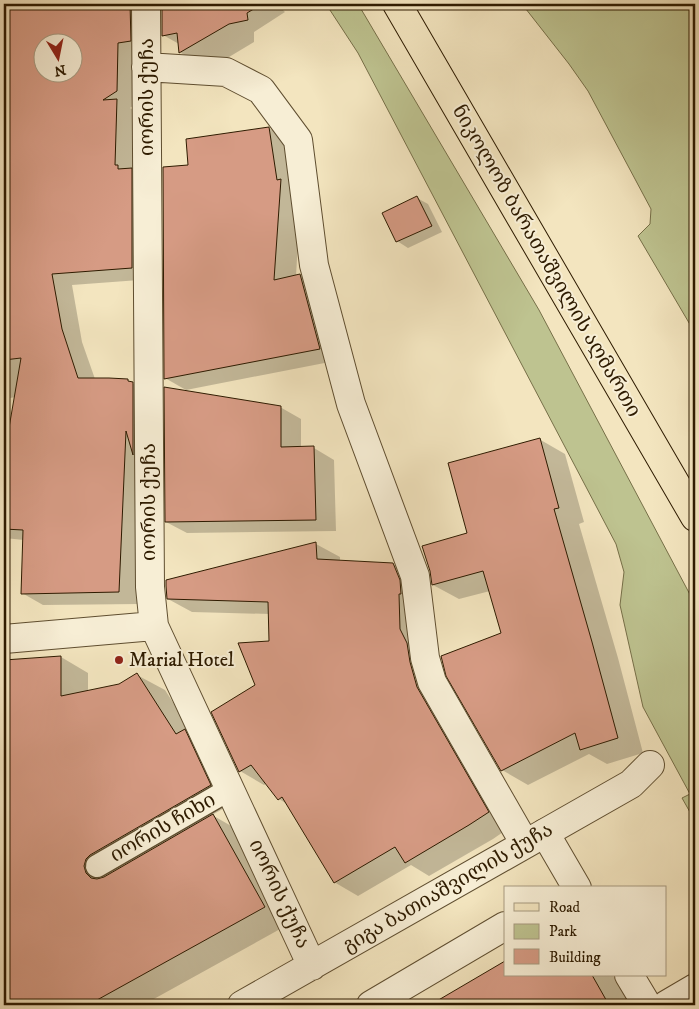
<svg xmlns="http://www.w3.org/2000/svg" width="699" height="1009" font-family="'IM FELL DW Pica','Noto Serif Georgian',serif">
<style>
.green{fill:#bec390;stroke:#766f48}
.shadow{fill:#0003;fill-rule:evenodd}
.building{fill:#d69b84;stroke:#2e1b00;fill-rule:evenodd}
.lines{fill:none;stroke-linecap:round;stroke-linejoin:round}
.service-casing{stroke:#5f4e30;stroke-width:25}
.pedestrian-casing{stroke:#5f4e30;stroke-width:30}
.minor-casing{stroke:#5f4e30;stroke-width:30}
.primary-casing{stroke:#2e1b00;stroke-width:30}
.service{stroke:#f7eed5;stroke-width:22}
.pedestrian{stroke:#f7eed5;stroke-width:28}
.minor{stroke:#f7eed5;stroke-width:28}
.primary{stroke:#f3e5bf;stroke-width:28}
.poi-dot{fill:#8f2418;stroke:#f7eed5;stroke-width:2}
.labels{text-anchor:middle;dominant-baseline:central;stroke-width:4;stroke-linejoin:round;paint-order:stroke}
.street-label{font-size:20px;fill:#2e1b00;stroke:#f7eed5}
.poi-label{font-size:20px;fill:#2e1b00;stroke:#f7eed5;text-anchor:start}
</style>
<rect width="100%" height="100%" fill="#f3e5bf"/>
<filter id="stains"><feTurbulence type="fractalNoise" baseFrequency=".004" numOctaves="4"/><feColorMatrix values="0 0 0 0 .2 0 0 0 0 .09 0 0 0 0 .02 0 0 0 .5 -.17"/></filter>
<radialGradient id="worn" r=".72"><stop offset=".6" stop-color="#630" stop-opacity="0"/><stop offset="1" stop-color="#630" stop-opacity=".3"/></radialGradient>
<path class="green" d="M326,4h32l3,5 178,301 156,294v217l-13,-23 8,-4 -47,-87 -23,-102 4,-33 -8,-28 -258,-491z
M522,4h173v329l-57,-97 12,-12 1,-15 -63,-118 -19,-27z"/>
<path class="shadow" d="M4,4h136l-3,99 -7,5 7,4 16,167 -81,6 10,57 13,37 32,1 26,15 -13,209 -97,1 -21,-12 2,-53 -20,-2v-74l12,-67 -12,2zM42,42h30v30h-30z
M163,4h128l-9,5 3,3 -31,20v10l-45,27 -28,-16 -2,-9 -16,-9z
M269,128l20,12 12,53 -5,83 4,-1 21,12 19,73 -154,30 -21,-12 24,-211z
M417,198l11,6 14,28 -34,16 -11,-7z
M280,407l21,12v29h13l20,12 2,71 -149,2 -21,-11z
M539,439l26,15 19,68 -5,2 39,134 25,95 -36,11 -18,-10 -61,31 -26,-15v-136l-12,-43 -31,8 -26,-14z
M316,544l24,13v5l53,2 24,14 6,65 89,183 -19,13 -64,37 -18,-11 -53,31 -24,-14 -47,-78 -8,-5 -12,-16 -3,2 -24,-14 17,-86 13,-43v-28l-78,-2 -24,-13 -1,-18z
M61,657l27,16v18l32,-6 17,-10 28,15 72,111 -25,14 28,16 51,92 -148,82h-139v-330z
M505,962v13h108l18,30h-198z"/>
<path class="building" d="M4,4h126l1,37 -13,2 -1,48 -14,9 14,-1 -2,66h3v4l14,-1v100l-80,6 10,55 16,49h31l19,1v2l5,1v73l-7,-24 -7,161 -98,2 2,-64 -19,-1v-72l17,-99 -17,2zM42,42h30v30h-30z
M162,4h100l-15,9 1,7 -19,4 -50,29 -2,-20 -15,3z
M269,127l8,53 4,-1 -7,101 26,-6 20,75 -156,30 -1,-212 25,-2 -2,-26z
M417,196l15,30 -36,16 -14,-29z
M164,387l117,19v41l33,-1 2,74 -151,2z
M540,438l19,70 -5,1 38,133 26,96 -38,12 -5,-17 -74,38 -55,-95 -5,-20 60,-23 -18,-62 -51,14 -2,-14 -8,-25 45,-13 -19,-70z
M316,542l1,17 76,4 7,17 1,14h-2l1,35 7,14 3,19 7,25 72,125 -20,13 -64,38 -10,-16 -61,36 -52,-86 -4,3 -27,-35 -12,7 -28,-60 44,-27 -17,-42 31,-2 -1,-39 -101,-3 -1,-13v-6z
M61,656v40l58,-12 18,-11 39,61 9,-5 26,56 -121,70 -4,4 -2,7 2,7 5,5 6,1 7,-2 109,-63 52,93 -177,98h-84v-345z
M505,961v14h87l17,30h-179z"/>
<g class="lines">
<g class="service-casing">
<path id="service" d="M97,866l133,-77"/>
</g>
<g class="pedestrian-casing">
<path id="pedestrian" d="M545,833l32,55
M629,975l18,30
M371,1005l134,-79
M666,1005l29,-17"/>
</g>
<g class="minor-casing">
<path id="minor" d="M146,4l4,583 4,39 158,340
M146,67l80,5 35,18 37,50 16,125 37,139 64,172 10,82 7,24 93,162
M4,639l150,-13
M242,1005l389,-221 19,-19"/>
</g>
<g class="primary-casing">
<path id="primary" d="M397,4l298,513"/>
</g>
<use href="#service" class="service"/>
<use href="#pedestrian" class="pedestrian"/>
<use href="#minor" class="minor"/>
<use href="#primary" class="primary"/>
</g>
<circle class="poi-dot" cx="119" cy="660" r="5"/>
<g class="labels">
<g class="street-label">
<text transform="translate(147 97) rotate(-90)">იორის ქუჩა</text>
<text transform="translate(546 261) rotate(60)">ნიკოლოზ ბარათაშვილის აღმართი</text>
<text transform="translate(149 502) rotate(-90)">იორის ქუჩა</text>
<text transform="translate(163 828) rotate(-30)">იორის ჩიხი</text>
<text transform="translate(448 888) rotate(-30)">გიგა ბათიაშვილის ქუჩა</text>
<text transform="translate(279 894) rotate(65)">იორის ქუჩა</text>
</g>
<g class="poi-label">
<text x="129" y="660">Marial Hotel</text>
</g>
</g>
<rect width="699" height="1009" fill="none" stroke="#f3e5bf" stroke-width="20"/>
<rect x="5" y="5" width="689" height="999" fill="none" stroke="#2e1b00" stroke-width="2.5"/>
<rect x="10" y="10" width="679" height="989" fill="none" stroke="#2e1b00"/>
<rect x="504" y="886" width="162" height="90" fill="#f7eed5" stroke="#a79a80"/>
<rect x="514" y="903" width="25" height="8" fill="#f3e5bf" stroke="#a79a80"/>
<text x="549" y="912" font-size="15" fill="#2e1b00">Road</text>
<rect x="514" y="924" width="25" height="15" fill="#bec390" stroke="#a79a80"/>
<text x="549" y="936" font-size="15" fill="#2e1b00">Park</text>
<rect x="514" y="949" width="25" height="15" fill="#d69b84" stroke="#a79a80"/>
<text x="549" y="962" font-size="15" fill="#2e1b00">Building</text>
<g transform="translate(58 58) rotate(170)"><circle r="24" fill="#f7eed5" stroke="#a79a80"/>
<path d="M0-4L9 19L0 12L-9 19Z" fill="#8f2418"/>
<text y="-8" font-size="14" font-weight="bold" text-anchor="middle" fill="#2e1b00">N</text>
</g>
<rect width="100%" height="100%" filter="url(#stains)"/>
<rect width="100%" height="100%" fill="url(#worn)"/>
</svg>
